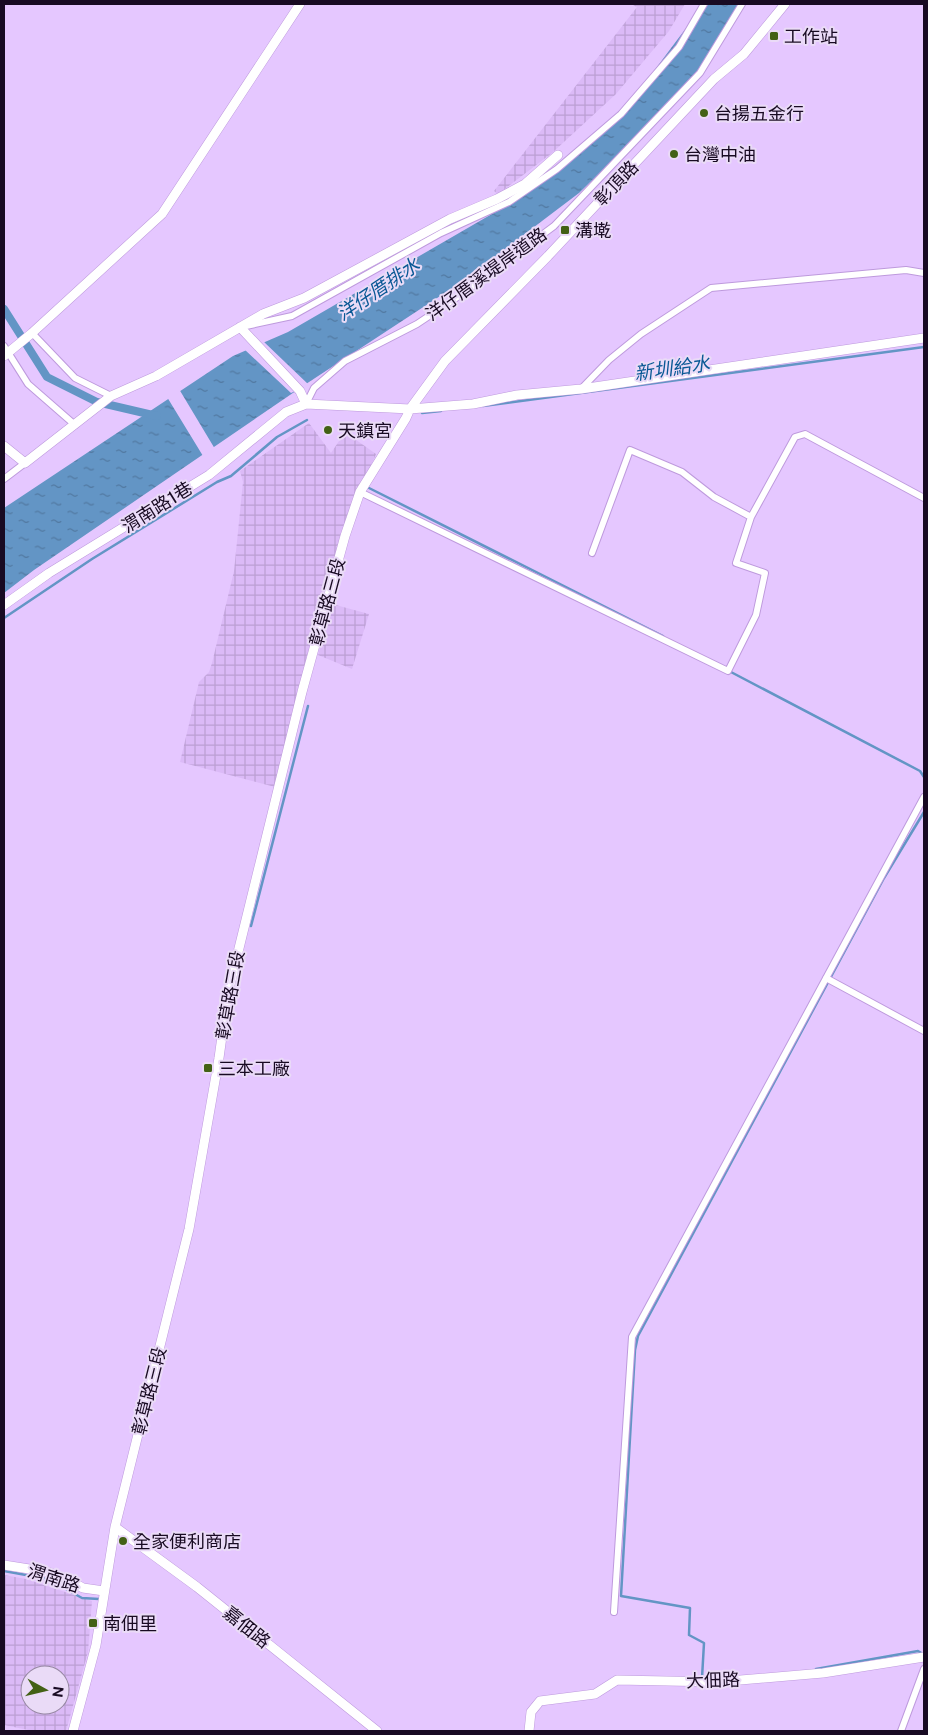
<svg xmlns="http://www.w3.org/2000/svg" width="928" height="1735" font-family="'Public Sans','Noto Sans TC',sans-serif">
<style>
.industrial{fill:url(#industrial-grid);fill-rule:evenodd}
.water{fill:url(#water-ripples)}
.pier{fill:#e5c7ff}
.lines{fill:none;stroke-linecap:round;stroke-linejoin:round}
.stream{stroke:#6395c5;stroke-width:2.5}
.canal{stroke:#6395c5;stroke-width:8}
.street-casing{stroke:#be9add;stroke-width:8}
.secondary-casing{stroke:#be9add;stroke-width:10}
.street{stroke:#fff;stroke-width:6}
.secondary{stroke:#fff;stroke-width:9}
.poi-dot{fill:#436115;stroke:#eadbf7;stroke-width:2}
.labels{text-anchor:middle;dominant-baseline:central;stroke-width:4;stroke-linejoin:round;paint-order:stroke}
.poi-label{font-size:18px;fill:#180a22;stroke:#eadbf7;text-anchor:start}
.street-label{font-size:18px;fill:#180a22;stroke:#eadbf7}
.water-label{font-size:19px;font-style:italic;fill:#095895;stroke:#eadbf7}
</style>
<defs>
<pattern id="industrial-grid" width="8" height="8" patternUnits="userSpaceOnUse" patternTransform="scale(1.25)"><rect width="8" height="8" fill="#dbbaf7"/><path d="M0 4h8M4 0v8" fill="none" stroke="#bb9fd3"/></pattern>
<pattern id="water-ripples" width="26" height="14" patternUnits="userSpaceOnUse" patternTransform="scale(1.25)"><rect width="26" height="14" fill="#6395c5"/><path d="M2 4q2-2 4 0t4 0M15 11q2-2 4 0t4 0" fill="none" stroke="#5178a0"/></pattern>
</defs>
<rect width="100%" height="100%" fill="#e5c7ff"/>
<path class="industrial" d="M631,4h54l-16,27 -53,63 -64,59 -54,41 -4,-3 143,-184z
M309,423l22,30 14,-21 31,22 -16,38 -81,296 -99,-26 19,-80 10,-10 3,-9 22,-92 9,-89 -3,-11z
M332,604l37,10 -17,55 -34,-14z
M4,1575l22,4 66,22 -4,51 -22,79h-33l-29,-6zM30,1675h30v30h-30z"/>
<path class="water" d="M704,4h36l-42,67 -44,49 -75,73 -119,90 -151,99 -275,188 -30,23v-85l229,-152 55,-24 223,-129 110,-88z"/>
<path class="pier" d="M263,341l46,44 -18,8 -47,-44z
M179,389l36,60 -12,7 -36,-59z"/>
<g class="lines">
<path class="stream" d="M483,406l441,-59
M422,413l19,-2
M369,488l294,148
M4,618l88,-59 125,-77 14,-6 46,-39 30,-17
M729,671l191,100 4,6
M251,926l57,-220
M4,1571l44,8 34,19 17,1
M816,1669l102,-18 5,3
M702,1678l2,-35 -15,-8 1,-27 -69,-12 14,-246 3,-14 246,-458 40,-66"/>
<path class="canal" d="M4,309l43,68 50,25 60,14"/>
<g class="street-casing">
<path id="street" d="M246,326l46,-10 149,-83 68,-31 48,-33 64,-55 58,-67 25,-43
M32,333l43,45 36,18
M4,346l24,38 47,41
M581,389l28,-29 32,-26 70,-46 195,-18 18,3
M306,404l8,-16 31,-27 72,-37 48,-32 89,-66 146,-153 42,-69
M4,479l21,-16
M360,492l368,179 28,-56 9,-42 -29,-10 15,-46 44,-80 10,-3 119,64
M592,553l38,-103 52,22 32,25 37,20
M826,978l98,53
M614,1612l18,-275 292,-540
M901,1731l23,-62"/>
</g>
<g class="secondary-casing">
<path id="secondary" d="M240,327l60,64 6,13
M4,356l28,-23 130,-119 138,-210
M4,446l21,17 86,-67 45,-20 107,-62 41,-16 146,-79 47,-20 28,-15 33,-29
M4,605l45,-32 160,-98 77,-63 20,-8 104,5 63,-5 44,-9 64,-6 343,-51
M115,1527l82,60 180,144
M4,1565l44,7 19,7 16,9 21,3
M73,1731l23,-86 19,-118 74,-298 30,-171 9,-65 74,-301 43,-156 15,-44 46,-74 4,-9 35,-48 103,-105 166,-177 30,-25 41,-50
M529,1731l2,-19 9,-11 55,-7 22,-14 100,2 106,-9 101,-16"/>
</g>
<use href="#street" class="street"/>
<use href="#secondary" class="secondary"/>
</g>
<g class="poi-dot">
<rect x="769" y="31" width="10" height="10" rx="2.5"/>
<circle cx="704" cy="113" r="5"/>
<circle cx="674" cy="154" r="5"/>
<rect x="560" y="225" width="10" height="10" rx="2.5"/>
<circle cx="328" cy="430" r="5"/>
<rect x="203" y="1063" width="10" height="10" rx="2.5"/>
<circle cx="123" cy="1541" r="5"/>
<rect x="88" y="1618" width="10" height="10" rx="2.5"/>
</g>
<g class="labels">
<g class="poi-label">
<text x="784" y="36">工作站</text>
<text x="714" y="113">台揚五金行</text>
<text x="684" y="154">台灣中油</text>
<text x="575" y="230">溝墘</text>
<text x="338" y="430">天鎮宮</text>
<text x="218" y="1068">三本工廠</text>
<text x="133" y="1541">全家便利商店</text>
<text x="103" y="1623">南佃里</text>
</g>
<g class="street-label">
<text transform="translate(616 183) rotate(-46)">彰頂路</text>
<text transform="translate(486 274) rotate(-36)">洋仔厝溪堤岸道路</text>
<text transform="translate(157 507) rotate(-32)">渭南路1巷</text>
<text transform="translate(327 602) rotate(-75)">彰草路三段</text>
<text transform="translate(230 995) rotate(-80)">彰草路三段</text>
<text transform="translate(149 1391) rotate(-76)">彰草路三段</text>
<text transform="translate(54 1578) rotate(18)">渭南路</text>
<text transform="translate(247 1627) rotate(39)">嘉佃路</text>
<text transform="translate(713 1680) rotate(-2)">大佃路</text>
</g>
<g class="water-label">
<text transform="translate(378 289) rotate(-34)">洋仔厝排水</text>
<text transform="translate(672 368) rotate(-8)">新圳給水</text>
</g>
</g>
<rect width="928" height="1735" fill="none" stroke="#180a22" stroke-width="10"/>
<g transform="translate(45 1690) rotate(98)"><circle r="24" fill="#eadbf7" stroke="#9687a2"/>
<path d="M0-4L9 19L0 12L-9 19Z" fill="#436115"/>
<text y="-8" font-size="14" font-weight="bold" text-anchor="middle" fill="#180a22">N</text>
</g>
</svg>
